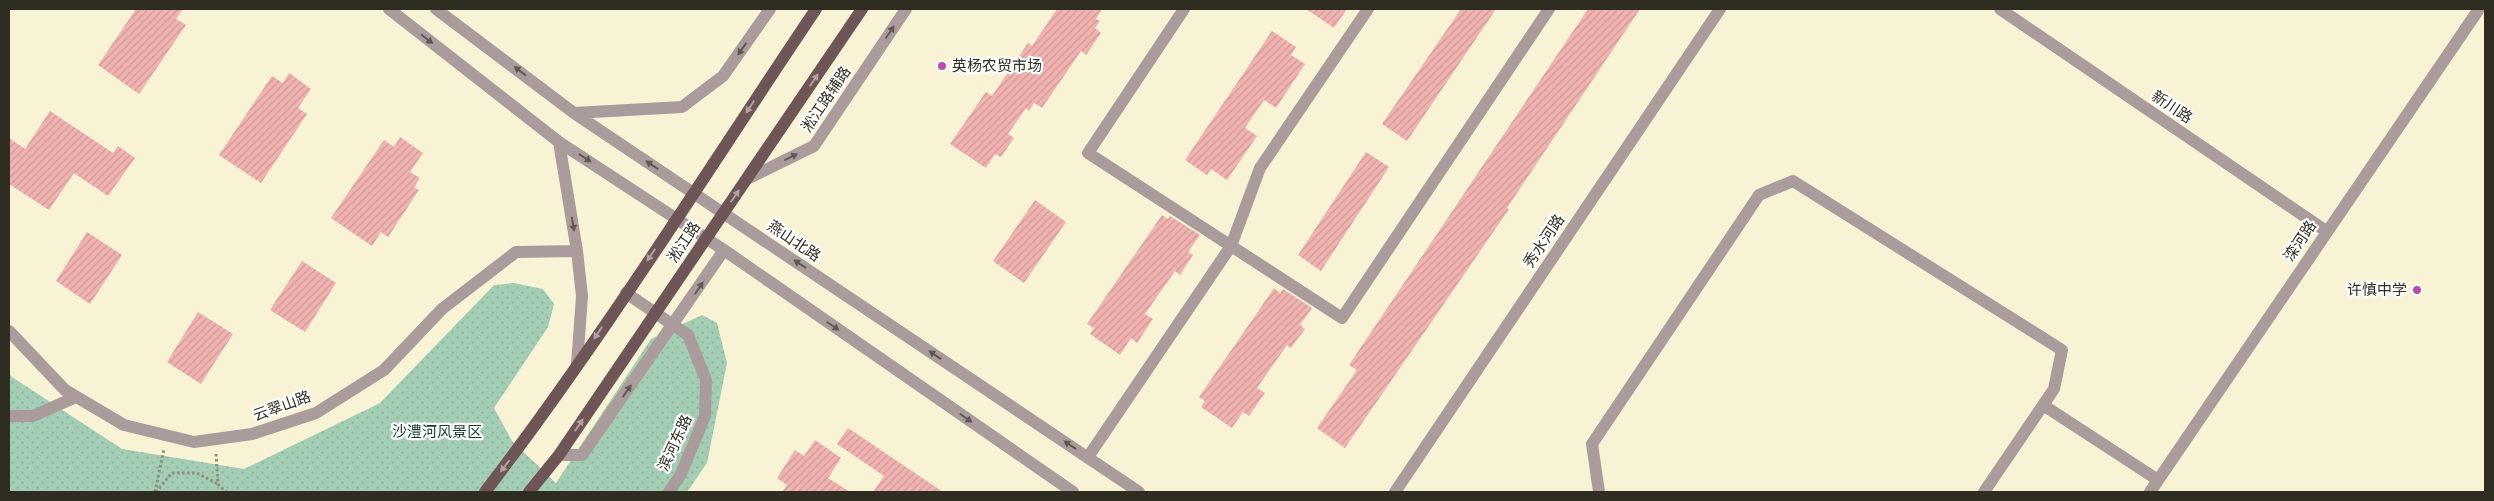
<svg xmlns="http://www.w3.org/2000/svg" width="2494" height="501" font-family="'Work Sans','Noto Sans SC',sans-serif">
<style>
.park{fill:url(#park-dots)}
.building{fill:url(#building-hatch)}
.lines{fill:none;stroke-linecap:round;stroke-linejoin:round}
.path{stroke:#918d7a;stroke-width:3;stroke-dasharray:2.5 2.5;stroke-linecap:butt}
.minor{stroke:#aa9c9d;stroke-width:12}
.major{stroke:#6e5558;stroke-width:12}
.oneway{fill:#605953}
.oneway2{fill:#afa2a3}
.poi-dot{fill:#b94dae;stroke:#fff;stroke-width:2}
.labels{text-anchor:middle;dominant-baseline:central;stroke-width:4.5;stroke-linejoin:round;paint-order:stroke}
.poi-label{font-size:15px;fill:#2f2d22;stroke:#fff;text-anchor:start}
.street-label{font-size:15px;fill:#2f2d22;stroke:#fff}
.park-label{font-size:15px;fill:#133f2a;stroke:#fff}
</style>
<defs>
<pattern id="park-dots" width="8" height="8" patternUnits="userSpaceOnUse" patternTransform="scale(1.25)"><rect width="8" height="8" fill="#a3ceb5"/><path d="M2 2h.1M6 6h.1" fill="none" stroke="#8db19b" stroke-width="1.8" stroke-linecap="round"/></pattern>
<pattern id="building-hatch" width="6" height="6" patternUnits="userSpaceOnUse" patternTransform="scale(1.25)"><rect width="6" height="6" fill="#f0b3b1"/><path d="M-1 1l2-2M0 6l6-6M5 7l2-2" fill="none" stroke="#ce9a98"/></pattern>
</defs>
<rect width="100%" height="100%" fill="#f9f3d6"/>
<path class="park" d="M514,283l29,6 11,15 -6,23 -54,81 18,33 44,42 95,-144 51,-24 15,8 10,40 -20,100 -20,29h-678v-119l3,4 110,72 122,20 136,-66 114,-118z"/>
<path class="building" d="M136,9h47l-7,10 10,6 -47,69 -41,-29z
M1057,9h45l-6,10 4,2 -5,7 6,5 -15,22 -5,-4 -39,57 -8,-5 -5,8 -3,-3 -18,26 6,4 -13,19 -6,-3 -9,14 -36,-24 36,-52 6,4 36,-53 4,3z
M1306,9h41l-13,19z
M1461,9h35l-89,132 -25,-17z
M1588,9h52l-133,199 2,1 -164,239 -28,-20 40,-58 -8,-5z
M1272,31l24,16 -5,8 14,9 -29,44 -12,-8 -19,28 12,8 -30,44 -16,-11 -4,6 -22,-15z
M289,73l22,16 -13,19 9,6 -46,69 -42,-28 53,-79 11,7z
M50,111l63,42 5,-7 17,12 -27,38 -34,-23 -25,37 -40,-26v-46l16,11z
M400,137l23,16 -13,19 10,6 -6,9 5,3 -31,47 -7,-5 -9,14 -41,-28 53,-78 10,7z
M1366,152l23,15 -68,104 -23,-16z
M1035,200l31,22 -42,61 -31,-22z
M1162,215l6,4 2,-3 30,19 -12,17 5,3 -13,20 -5,-4 -30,43 8,5 -16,24 -6,-5 -11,17 -30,-21 4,-6 -7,-4z
M87,232l35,23 -32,49 -34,-23z
M302,261l34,22 -31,49 -35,-22z
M1274,288l6,5 3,-4 29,19 -12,17 5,4 -14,19 -4,-3 -30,43 8,5 -16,23 -6,-4 -11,16 -31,-21 4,-6 -6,-4z
M198,312l35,22 -32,50 -34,-22z
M848,428l95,64h-70l11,-16 -47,-32z
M815,440l26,18 -13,20 22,14h-68l5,-7 -10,-7 18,-28 9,6z"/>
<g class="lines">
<path class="path" d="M216,454l2,30 8,8
M155,492l9,-43
M156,492l16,-19h25l21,11"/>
<path class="minor" d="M389,9l170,133 165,108 349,242
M436,9l138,104 565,379
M1184,9l-96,144 254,165 207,-309
M2000,9l326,222
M574,113l108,-6 41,-31 47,-67
M559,142l18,109 5,45 -5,68
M747,179l67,-33 92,-137
M626,293l62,42 18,45 -1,36 -24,58 -12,18
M9,331l56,59 59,35 70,17 58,-8 64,-21 68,-43 58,-61 74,-57 61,-1
M2043,405l115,75
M9,416h24l43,-19
M559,455h23l142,-205
M1088,457l143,-211 29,-78 108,-159
M1395,492l325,-483
M1599,492l-7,-48 167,-249 34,-14 269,169 -8,39 -70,103
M2150,492l329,-483"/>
<path class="major" d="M485,492c118,-154 222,-321 331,-483
M529,492l30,-37 303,-446"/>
</g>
<defs><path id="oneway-solid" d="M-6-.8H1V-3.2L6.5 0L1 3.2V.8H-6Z" transform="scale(1.25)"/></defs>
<g class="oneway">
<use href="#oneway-solid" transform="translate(890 32) rotate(-56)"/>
<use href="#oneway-solid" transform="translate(427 39) rotate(38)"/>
<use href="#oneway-solid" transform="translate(742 49) rotate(125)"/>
<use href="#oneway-solid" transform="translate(520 71) rotate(-143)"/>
<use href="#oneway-solid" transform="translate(791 157) rotate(-26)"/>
<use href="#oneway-solid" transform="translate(585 158) rotate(33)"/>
<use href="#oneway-solid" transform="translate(652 165) rotate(-146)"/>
<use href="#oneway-solid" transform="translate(573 224) rotate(81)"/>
<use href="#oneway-solid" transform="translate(800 264) rotate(-146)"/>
<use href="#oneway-solid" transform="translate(699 288) rotate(-56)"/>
<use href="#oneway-solid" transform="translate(833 326) rotate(35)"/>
<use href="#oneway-solid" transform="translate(935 355) rotate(-146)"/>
<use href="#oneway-solid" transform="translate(627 391) rotate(-55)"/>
<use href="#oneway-solid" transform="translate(966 418) rotate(35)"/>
<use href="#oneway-solid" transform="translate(1070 445) rotate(-146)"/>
</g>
<g class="oneway2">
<use href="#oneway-solid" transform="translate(814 80) rotate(-56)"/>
<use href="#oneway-solid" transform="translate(750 107) rotate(124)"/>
<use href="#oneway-solid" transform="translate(735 196) rotate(-55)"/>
<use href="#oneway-solid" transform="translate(651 255) rotate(124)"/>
<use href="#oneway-solid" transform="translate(598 333) rotate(124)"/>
<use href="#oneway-solid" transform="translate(579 425) rotate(-56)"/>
<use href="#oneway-solid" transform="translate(505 466) rotate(127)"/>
</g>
<g class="poi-dot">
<circle cx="942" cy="66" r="5"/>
<circle cx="2417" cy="290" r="5"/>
</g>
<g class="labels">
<g class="poi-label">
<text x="952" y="66">英杨农贸市场</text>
<text x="2407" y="290" text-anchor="end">许慎中学</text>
</g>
<g class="street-label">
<text transform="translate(826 99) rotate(-56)">淞江路辅路</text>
<text transform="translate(2172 107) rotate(34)">新川路</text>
<text transform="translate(794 241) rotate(34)">燕山北路</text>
<text transform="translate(1544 241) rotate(-56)">秀水河路</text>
<text transform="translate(2300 241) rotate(-56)">滦河路</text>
<text transform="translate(684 242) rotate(-56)">淞江路</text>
<text transform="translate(282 406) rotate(-20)">云翠山路</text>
<text transform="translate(675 443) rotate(-65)">滨河东路</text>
</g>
<g class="park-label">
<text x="437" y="432">沙澧河风景区</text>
</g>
</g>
<rect width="2494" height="501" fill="none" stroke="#2f2d22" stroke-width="20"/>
</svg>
